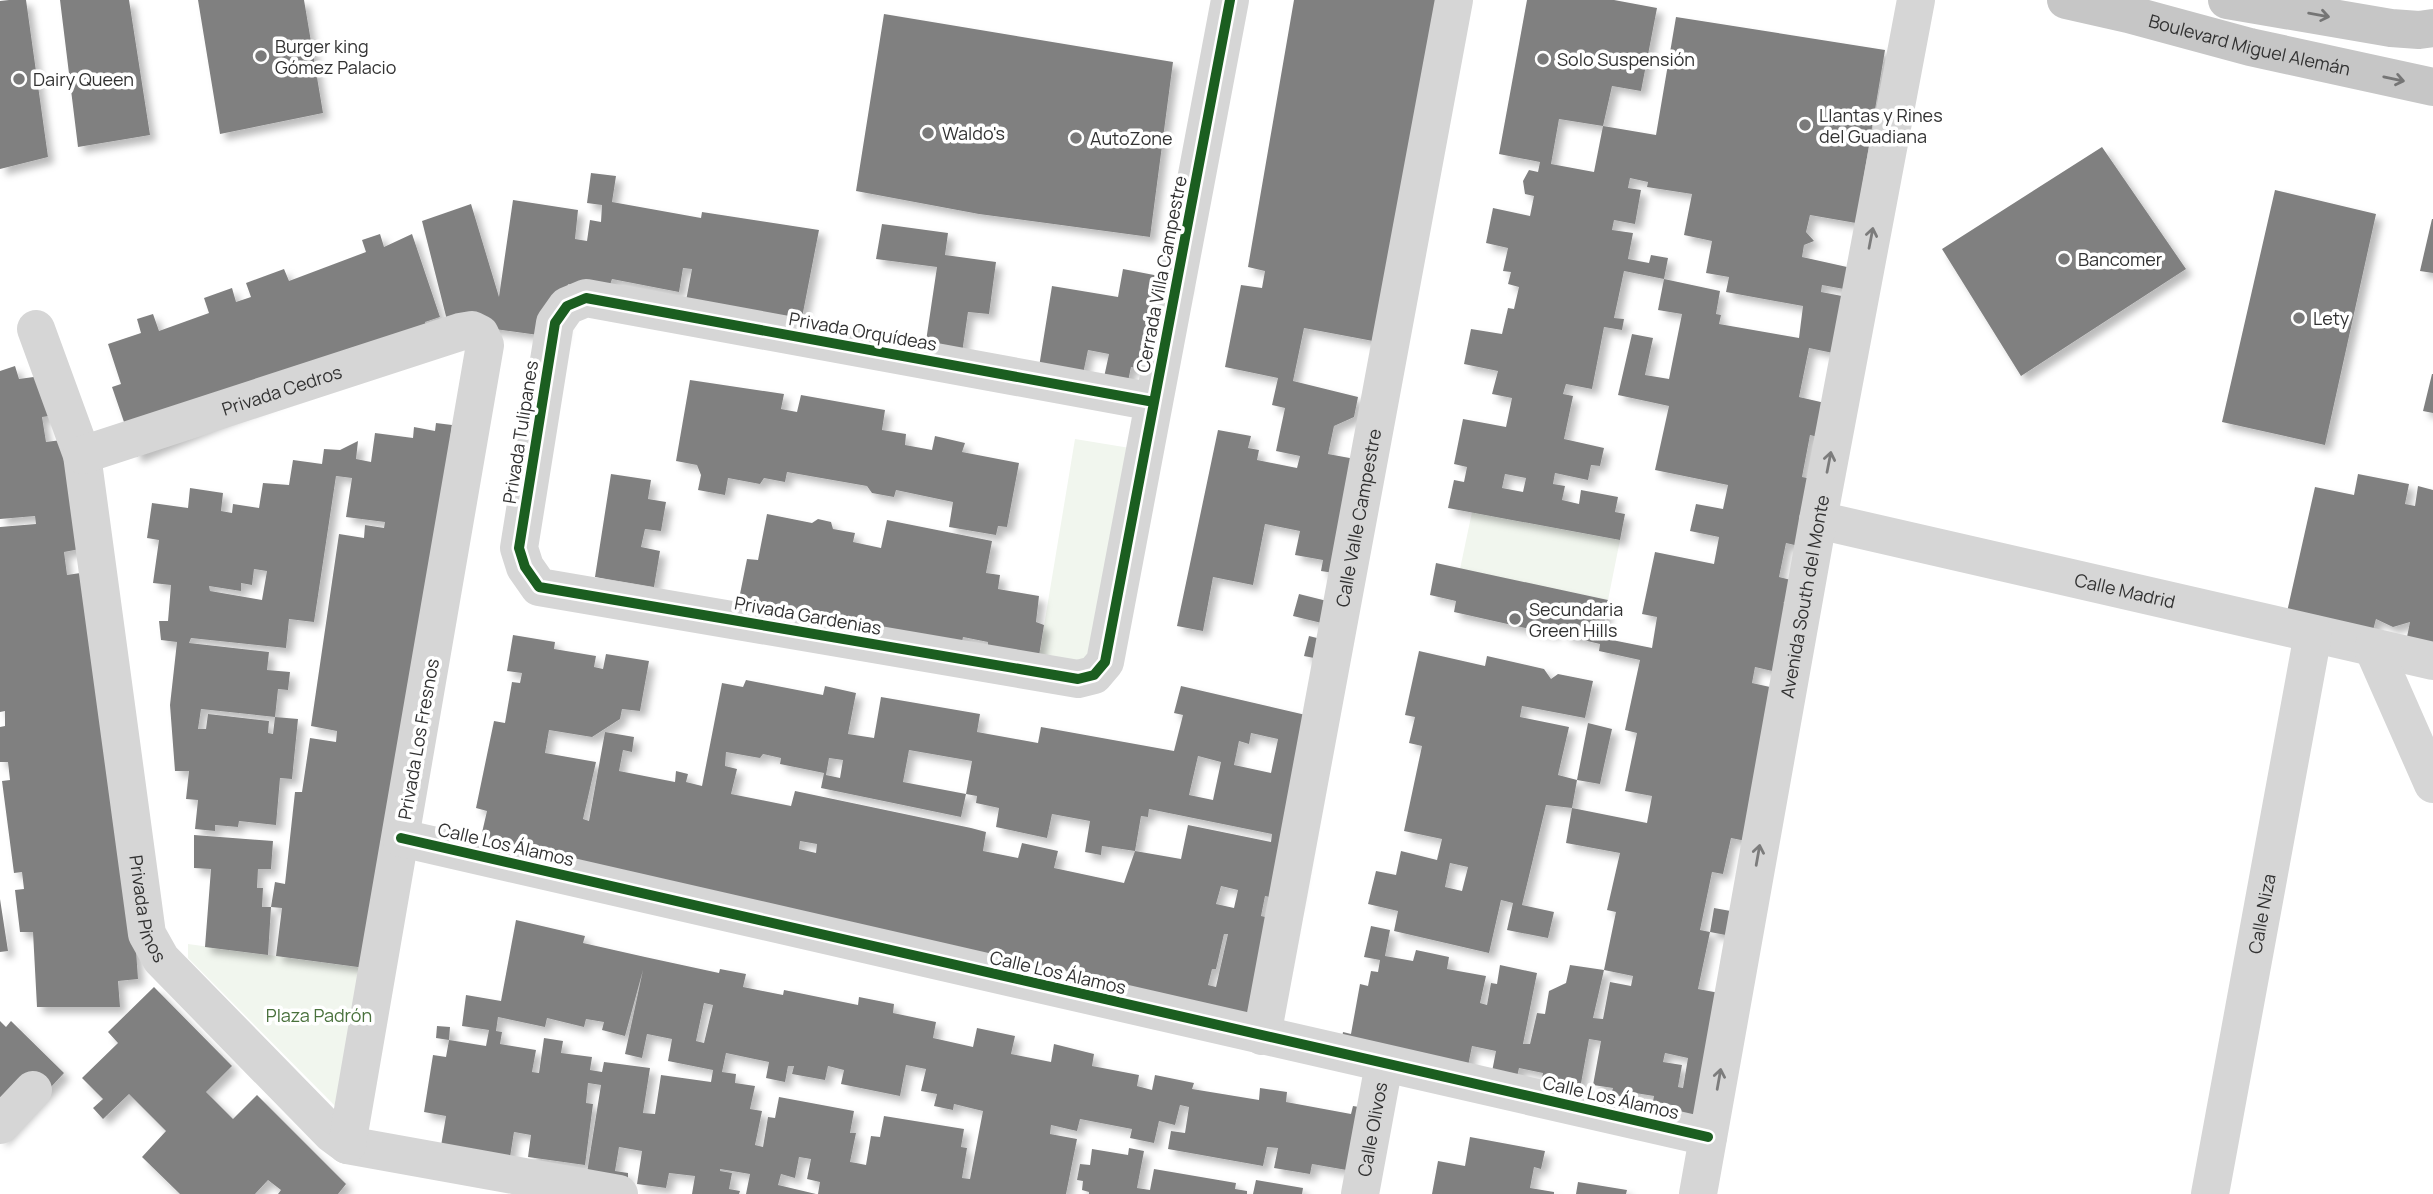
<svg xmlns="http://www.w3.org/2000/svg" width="2433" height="1194" font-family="Manrope,sans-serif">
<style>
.green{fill:#f1f6ee}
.building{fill:#808080;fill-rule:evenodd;filter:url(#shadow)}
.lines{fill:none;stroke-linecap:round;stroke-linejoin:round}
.minor{stroke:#d6d6d6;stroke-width:38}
.trunk{stroke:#c6c6c6;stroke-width:38}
.cycleway-casing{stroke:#fff;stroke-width:15}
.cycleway{stroke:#1b5e20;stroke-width:10}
.oneway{stroke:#757575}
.oneway2{stroke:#7c7c7c}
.poi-dot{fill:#7a7a7a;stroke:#fff;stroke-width:2.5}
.labels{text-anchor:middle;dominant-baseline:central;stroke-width:7;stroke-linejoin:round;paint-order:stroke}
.street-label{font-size:18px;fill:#323232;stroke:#fff}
.poi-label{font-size:18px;fill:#323232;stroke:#fff;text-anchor:start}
.park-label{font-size:18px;fill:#49713c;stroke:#fff}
</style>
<defs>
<filter id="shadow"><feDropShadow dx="6" dy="6" stdDeviation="3.5" flood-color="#0004"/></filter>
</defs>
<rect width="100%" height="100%" fill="#fff"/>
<path class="green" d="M1075,439l61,10 -28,218 -70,-5z
M1472,512l148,28 -12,60 -148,-31z
M188,944l192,26 -38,143 -154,-155z"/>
<path class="building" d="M9,0h17l22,157 -48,12v-168z
M60,0h69l21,135 -72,12z
M198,0h106l19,113 -103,21z
M1294,0h152l-57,344 -85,-16 -11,53 65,16 -4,20 -20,9 -6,28 27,5 -15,115 -19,-3 2,-11 -28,-5 5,-24 -35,-7 -12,61 -40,-8 -10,54 -26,-5 41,-196 33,6 -3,12 11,2 -2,10 40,8 3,-12 -24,-5 9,-43 -13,-3 6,-27 -53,-11 16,-82 21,3 3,-17 -17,-4z
M1527,0h87l43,8 -16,83 -29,-5 -9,40 53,9 20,-118 209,33 -29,173 -46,-8 -4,17 8,9 -10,4 -2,12 45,10 -3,22 -22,-4 -1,7 21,4 -9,57 -24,-5 -10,49 26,6 -7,34 -8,-2 -8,42 15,3 -14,67 -17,-4 -7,34 20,5 -3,12 -13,9 13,3 -15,67 -26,-6 -3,16 27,6 -33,152 -15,-3 -8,36 -11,-2 -12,58 10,2 -12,57 32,6 -35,121 -25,-4 2,-7 -19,-4 1,-5 -25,-4 -1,6 -17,-4 2,-6 -20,-3 8,-44 -12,-2 -11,61 -39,-8 4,-19 -24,-5 -4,18 -25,-4 6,-31 -24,-5 -6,30 -125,-32 2,-12 8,2 9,-50 8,2 3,-15 7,1 2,-12 -16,-3 7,-31 19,4 -5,26 28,5 3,-11 33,7 -2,12 39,7 -6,27 7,2 4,-22 6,1 3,-19 37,8 -14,71h7l7,-31 8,1 4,-23 17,-8 4,-18 34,5 -11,48 10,1 7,-37 21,4 2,-10 -29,-6 12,-58 -9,-2 13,-57 -54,-10 6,-35 -26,-3 -24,100 32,7 -6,26 -41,-8 6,-27 -12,-3 -12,53 -95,-22 4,-20 -30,-7 8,-33 20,4 5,-24 36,9 5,-21 -38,-8 18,-85 -13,-3 6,-26 -10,-2 14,-64 66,15 2,-10 57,13 7,10 7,-5 35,7 -8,37 -63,-12 -2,11 49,10 -11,48 19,5 -5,28 75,15 5,-27 -27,-5 12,-58 -12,-3 15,-70 -41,-9 1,-7 -34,-8 -6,-8 -8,6 -98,-22 2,-11 -26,-6 6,-32 172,37 -6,38 50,10 5,-31 -15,-3 13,-62 59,12 5,-27 -29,-6 6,-27 27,5 5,-24 -73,-15 14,-64 -51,-11 14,-61 21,4 -8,37 24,4 13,-65 -24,-4 6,-31 -40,-8 -10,47 10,1 -2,11 -18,-3 -12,62 -26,-5 -3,10 10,2 -9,43 40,9 -4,18 -9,-1 -3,15 -33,-7 -2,11 12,2 -3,14 17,4 2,-14 37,7 -3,15 10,2 -5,26 -172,-32 6,-28 10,2 3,-15 -13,-3 9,-45 43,8 6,-29 -20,-4 6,-23 -34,-7 7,-35 31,5 6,-26 6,1 5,-22 -11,-3 3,-12 -8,-1 5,-23 -22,-5 7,-35 37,8 4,-20 -9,-2 -2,-13 6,-11 9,2 2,-10 -41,-8zM1559,119l44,7 -9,46 -43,-8zM1630,178l18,4 -1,5 45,7 -8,41 28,6 -6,32 23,4 -3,15 77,14 -4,32 -80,-14 2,-9 -5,-1 4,-23 -56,-12 4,-21 -17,-3 -2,8 -21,-4 5,-26 -21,-3 2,-10 21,4 6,-34 -13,-2zM1505,474l21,4 -3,14 -21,-4zM1450,863l18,4 -6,24 -17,-4zM1665,1053l23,5 -5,30 -5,-1 4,-22 -19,-3z
M884,14l289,48 -23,175 -171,-23 -123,-23z
M2102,147l84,122 -165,107 -79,-127z
M591,173l25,3 -4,26 89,16 1,-6 117,18 -19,98 -115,-22 7,-37 -9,-1 -4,24 -67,-13 -4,12 -40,-7 -8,54 -65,-9 -43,11 -30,-119 49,-17 28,93 14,-97 65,10 -3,29 12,2 3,-21 11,2 1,-17 -15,-2z
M2275,190l101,24 -51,231 -103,-23z
M2432,219h1v54l-13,-2z
M882,224l66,9 -3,22 51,7 -7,52 -21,-2 -6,41 -37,-5 12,-81 -61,-8z
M380,234l4,13 28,-13 28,83 -15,5 4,12 -293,123 -24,-70 9,-3 -13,-40 33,-11 -4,-14 16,-5 6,17 50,-18 -5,-15 28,-10 4,14 15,-5 -5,-14 38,-14 5,12 77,-29 -4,-12z
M1123,269l62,12 -41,89 -13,-3 -4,19 -24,-4 6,-28 -21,-4 -5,24 -44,-7 13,-81 66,11z
M15,366l4,13 22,-3 8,40 -7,1 4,25 23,-3 16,109 -21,4 3,23 27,-4 38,322 6,86 -20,2 2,26h-83l-4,-75h-13l-5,-42 9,-1 -2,-17 -8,1 -12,-92 8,-1 -2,-18h-8v-35l5,-1v-15l-5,1v-185l36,-3 -1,-8 -35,3v-148z
M2432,374h1v39l-10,-2z
M690,380l94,14 -3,15 16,3 4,-17 84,15 -3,20 24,4 -1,11 27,5 3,-14 30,7 -3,9 57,11 -12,64 -9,-1 -2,9 -47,-8 4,-25 -57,-12 -2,7 -22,-4 -5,-7 -80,-14 -2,10 -21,-4 -4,6 -32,-6 -3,17 -27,-5 3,-15 -4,-10 -21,-4z
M436,423l16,2 -72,545 -104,-14 6,-48 -11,-1 4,-25 10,2 10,-92h7l8,-54 26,4 1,-11 -26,-5 28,-192 25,4 1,-13 19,3 1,-6 -39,-5 6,-39 -16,-2 -22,146 -25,-3 -3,29 -95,-10 -2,5 80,9 -2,18 23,2 -2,18 -10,-1 -3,28 -74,-8 -3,20h8l2,-15 61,7 -1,12 5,1 2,-17 23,2 -6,60 -12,-1 -4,47 -37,-4 -1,6 -23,-2v6l-20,-2 3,-29 -12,-1 3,-28h-14l-5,-66 7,-63 -16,-2 -2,-19h9l3,-36 -18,-2 6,-43 -12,-2 5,-35 36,5 2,-20 33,5 -2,18 11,2 1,-9 26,4 4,-25 26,2 4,-25 29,4 2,-15 16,1 18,-9 -2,18 15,3 4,-29 38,5 1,-11 21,4zM254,569l13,2 -5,29 -52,-9 -1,-5 32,5v-8l11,2z
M611,474l40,6 -3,19 18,3 -5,29 -16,-2 -4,18 19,4 -6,36 -59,-10z
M2358,474l51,10 -4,20 10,2 3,-20 15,4v157l-27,-5 4,-20 -17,5 -17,-8 -4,15 -85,-22 28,-125 39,8z
M767,514l45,9 6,-4 13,3 2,7 22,4 -2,9 28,6 6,-28 105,21 -6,32 14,2 -2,14 41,7 -3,26 8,3 -5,31 -51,-8v-6l-25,-5 -2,10 -223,-43 9,-45 11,1z
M1299,594l44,11 -5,22 -45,-11z
M513,635l42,7 -1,7 42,7 -2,11 9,2 3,-15 43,7 -9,50 -18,-2 -2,10 -28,18 -43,-7 -4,23 51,9 -13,57 6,2 16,-89 29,5 -2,15 -9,-2 -4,21 56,11 1,-11 12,3 -2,8 16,4 20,-103 21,4 3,-7 77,15 2,-9 31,7 -8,41 26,4 7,-41 99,17 -3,18 61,11 3,-16 133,24 9,-36 -9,-2 7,-27 142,33 -29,183 -29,-6 -4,20 28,6 -23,103 -788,-175 9,-39 -11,-3 18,-87 11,2 7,-41 8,1 2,-10 -15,-2zM1251,733l27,6 -7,34 -37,-8 5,-24 10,3zM909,750l63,11 -6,33 11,2 -1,7 23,5 -3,19 51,11 5,-24 38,7 -5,31 16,3 1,-9 33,5 6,-35 7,1 1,-8 123,25 -1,8 -83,-17 -7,34 -46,-8 -11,32 -70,-15 4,-17 -36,-8 -4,15 -35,-7 3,-19 -15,-4 -176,-37 -4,15 -60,-12 6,-25 -12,-3 1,-14 34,6 3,-4 18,4 -1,6 44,9 -3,15 140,29 5,-23 -63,-12zM1198,756l23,6 -8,38 -24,-5zM829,758l14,2 -3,18 -14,-3zM800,841l17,3 -1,9 -17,-4zM1221,886l17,4 -4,18 -18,-4zM1224,934h4l-12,53 -8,-2 4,-16h4z
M1309,636l24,6 -4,19 -25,-5z
M1588,723l24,6 -12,55 -23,-4z
M194,835l79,6 -2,28h-13l-1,19h6l-1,19h9l-3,48 -63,-8 6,-78 -17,-1z
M0,899l8,52 -8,1z
M1714,908l22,4 -5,24 -21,-4z
M516,920l69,16 -2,7 62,14 74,16 1,-4 26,5 -3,13 40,8 1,-5 74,15 1,-8 35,7 -1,9 43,9 -3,16 40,9 4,-19 38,8 -4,18 40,8 3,-18 40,10 -2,12 47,9 -2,11 15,4 3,-15 39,8 -2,6 67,11 1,-12 27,4 -1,10 65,12 2,-8 24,4 -13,63 -52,-9 -2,10 -36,-6 4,-20 -11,-1 -4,19 -95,-17 3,-18 14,2 4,-26 -9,-2 -5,20 -16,-4 -5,22 -24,-5 2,-9 -52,-10 -3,12 -26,-6 -1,9 27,5 -11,55h-248l2,-12 -13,-3 4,-20 -12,-2 -4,21 -14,-4 -3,11 38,9h-70l4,-20 -30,-5v2l12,2 -3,16 11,2 -1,3h-47l3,-18 -26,-3 -3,15 -29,-4 5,-33 -23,-4 -4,24 13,2v6l-41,-6 14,-88 -13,-2 -2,20 7,1 -8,61 -57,-8 3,-22 -17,-3 -4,25 -69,-11 5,-30 -22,-4 9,-57 13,2 3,-17 37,6 3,-16 -27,-4 4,-31 35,6zM643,970l-18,84 17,4 5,-24 25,5 -4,22 45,9 -2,12 -50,-7 -6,39 -12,-1 7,-45 -46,-6 -2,10 -12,-2 2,-13 -31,-4 2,-12 -19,-3 -5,35 -7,-1 4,-22 -36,-6 2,-12 -6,-1 2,-14 47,10 2,-9 37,9 2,-8 18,3 -2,8 23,6zM704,1003l9,2 -9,38 -8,-2zM726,1053l43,9 -3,16 19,4 3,-16h6l-2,8 33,6 3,-14 16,4 -3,14 59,12 6,-31 20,4 -5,22 16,3 -3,12 19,4 1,-6 29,7 -13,68 -8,-1 5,-30 -6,-1 3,-18 -80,-13 -4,21 -9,-1 -5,29 -10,-2 -6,-1 6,-29h-6l4,-22 -75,-14 -4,21 -7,-1 -5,30 -8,-2 7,-34 -12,-2 5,-23 -20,-3 1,-9 -14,-2z
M154,987l78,79 -26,26 27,27 24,-24 89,89 -8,10h-60l3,-4 -13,-10 -13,14h-75l-38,-37 24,-26 -37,-37 -26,25 -10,-11 10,-9 -21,-21 36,-35 -10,-11z
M0,1021l6,6 5,-6 53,52 -64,69z
M437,1026l13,1 -1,13 -13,-2z
M1470,1137l75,14 -4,18 -7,-2 -4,21 24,4v2h-122l6,-33 27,5z
M1129,1148l15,3 -7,37 13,2 4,-21 82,14 -1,6 12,2v3h-158v-2l-7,-2 1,-9 -6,-1 3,-16 10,1 2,-16 36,6z
M1256,1180l47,8 -1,6h-49z
M1578,1182l49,8 -1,4h-50z"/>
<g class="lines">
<g class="minor">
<path id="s1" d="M36,329l46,126 65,479 14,25 171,175 15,11 272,49"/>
<path d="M1154,402l-568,-104 -19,8 -12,17 -36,225 6,19 14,20 539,92 16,-4 11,-13 125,-662"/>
<path id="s2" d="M82,455l378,-123 12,-2 8,4 5,11 -138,800"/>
<path id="s3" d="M1818,520l615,141"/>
<path d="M2373,648l60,136"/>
<path d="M401,838l1307,299"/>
<path id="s4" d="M1262,1036l192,-1036"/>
<path d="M0,1125l33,-35"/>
<path id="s5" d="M1360,1194l24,-130"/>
<path id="s6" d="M1698,1194l120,-674 98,-520"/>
<path id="s7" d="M2210,1194l103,-560"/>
</g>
<g class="trunk">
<path id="s8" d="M2066,0l62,14 122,33 183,40"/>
<path d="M2227,0l164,28 28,2 14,-2"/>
</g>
<g class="cycleway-casing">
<path id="cycleway" d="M1154,402l-568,-104 -19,8 -12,17 -36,225 6,19 14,20 539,92 16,-4 11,-13 125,-662
M401,838l1307,299"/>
</g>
<use href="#cycleway" class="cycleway"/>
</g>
<defs><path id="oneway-shaft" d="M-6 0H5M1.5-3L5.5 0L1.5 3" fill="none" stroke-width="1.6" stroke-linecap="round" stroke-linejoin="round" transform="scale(1.75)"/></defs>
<g class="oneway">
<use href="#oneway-shaft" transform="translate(2319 15) rotate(10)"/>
<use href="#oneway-shaft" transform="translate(2394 79) rotate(12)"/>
</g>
<g class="oneway2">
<use href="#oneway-shaft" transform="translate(1871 238) rotate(-79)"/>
<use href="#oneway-shaft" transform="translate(1829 462) rotate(-79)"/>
<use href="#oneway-shaft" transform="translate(1758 855) rotate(-80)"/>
<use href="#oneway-shaft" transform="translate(1719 1079) rotate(-80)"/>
</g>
<g class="poi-dot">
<circle cx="261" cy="56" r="7"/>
<circle cx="1543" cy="59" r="7"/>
<circle cx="19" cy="79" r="7"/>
<circle cx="1805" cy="125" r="7"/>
<circle cx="928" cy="133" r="7"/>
<circle cx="1076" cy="138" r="7"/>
<circle cx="2064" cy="259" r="7"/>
<circle cx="2299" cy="318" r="7"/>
<circle cx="1515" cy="619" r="7"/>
</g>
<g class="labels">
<g class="street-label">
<text stroke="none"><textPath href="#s8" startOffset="189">Boulevard Miguel Alemán</textPath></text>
<text transform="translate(1161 274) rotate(-79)">Cerrada Villa Campestre</text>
<text transform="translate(863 331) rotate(10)">Privada Orquídeas</text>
<text stroke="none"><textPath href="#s2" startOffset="210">Privada Cedros</textPath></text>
<text transform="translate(520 432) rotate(-81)">Privada Tulipanes</text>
<text stroke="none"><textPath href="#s4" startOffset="527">Calle Valle Campestre</textPath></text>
<text stroke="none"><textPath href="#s3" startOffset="315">Calle Madrid</textPath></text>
<text stroke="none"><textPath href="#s6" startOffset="607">Avenida South del Monte</textPath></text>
<text transform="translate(808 615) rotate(10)">Privada Gardenias</text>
<text transform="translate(418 739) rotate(-80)">Privada Los Fresnos</text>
<text transform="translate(506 844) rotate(13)">Calle Los Álamos</text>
<text stroke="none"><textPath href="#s1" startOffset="593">Privada Pinos</textPath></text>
<text stroke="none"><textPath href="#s7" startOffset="285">Calle Niza</textPath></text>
<text transform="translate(1058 972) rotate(13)">Calle Los Álamos</text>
<text transform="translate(1611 1097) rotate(13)">Calle Los Álamos</text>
<text stroke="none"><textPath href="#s5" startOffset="66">Calle Olivos</textPath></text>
</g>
<g class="poi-label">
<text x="275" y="46">Burger king<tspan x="275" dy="21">Gómez Palacio</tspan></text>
<text x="1557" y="59">Solo Suspensión</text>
<text x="33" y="79">Dairy Queen</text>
<text x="1819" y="115">Llantas y Rines<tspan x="1819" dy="21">del Guadiana</tspan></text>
<text x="942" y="133">Waldo's</text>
<text x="1090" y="138">AutoZone</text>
<text x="2078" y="259">Bancomer</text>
<text x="2313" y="318">Lety</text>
<text x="1529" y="609">Secundaria<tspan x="1529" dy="21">Green Hills</tspan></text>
</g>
<g class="park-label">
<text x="319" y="1015">Plaza Padrón</text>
</g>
</g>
</svg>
